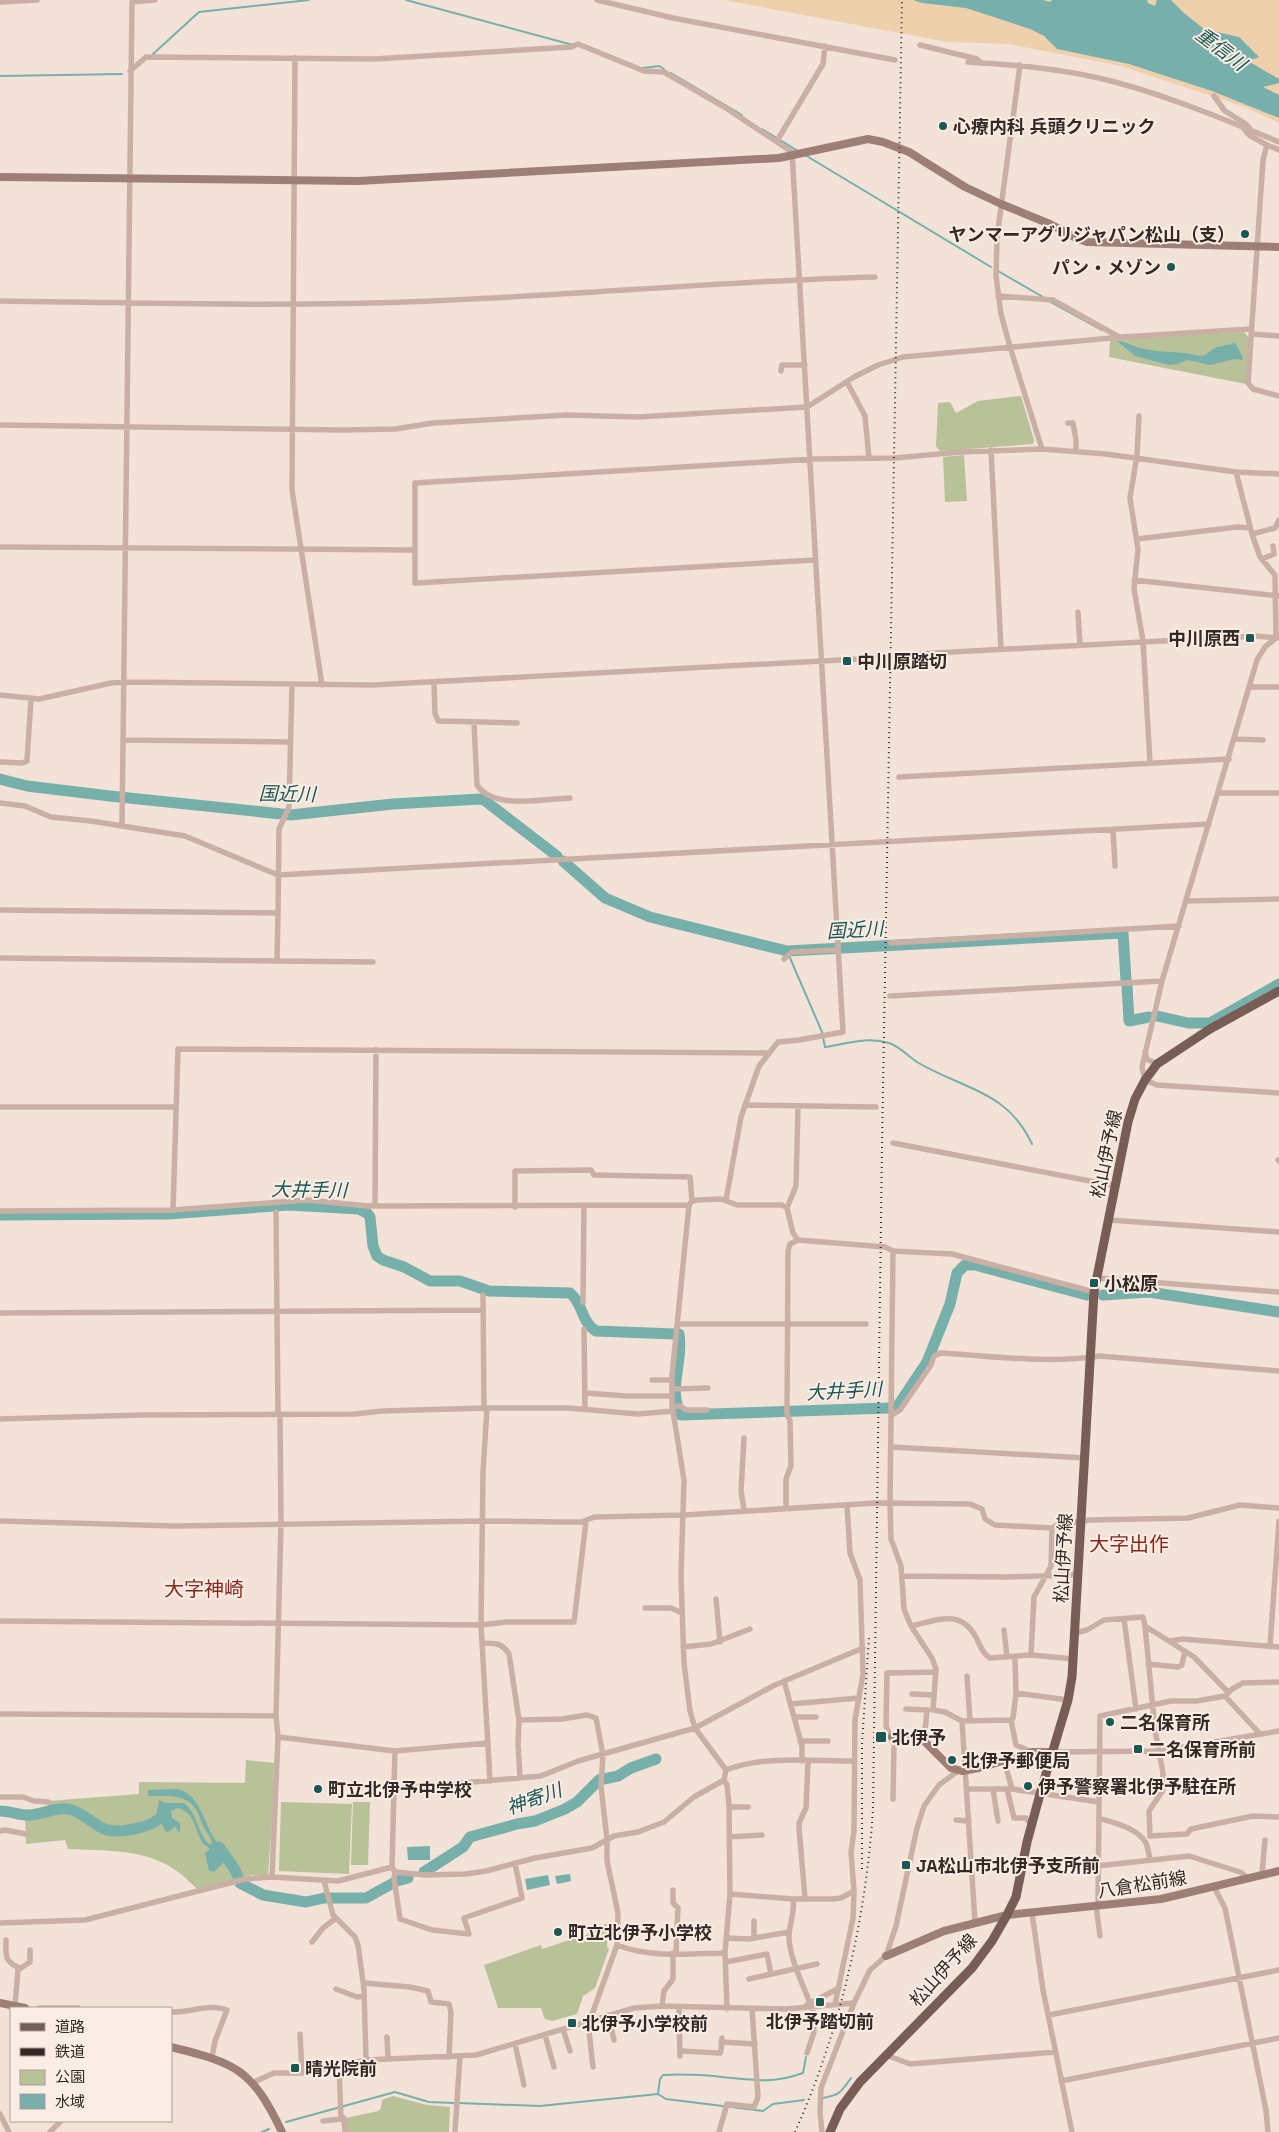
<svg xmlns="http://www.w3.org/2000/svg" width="1279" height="2132" font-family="'Space Grotesk','Noto Sans JP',sans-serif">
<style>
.green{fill:#b9c198}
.sand{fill:#efd0ad}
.water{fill:#77b0aa}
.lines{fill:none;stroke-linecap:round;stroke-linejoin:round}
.stream{stroke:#77b0aa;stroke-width:2}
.river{stroke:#77b0aa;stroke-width:11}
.street{stroke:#cab0a4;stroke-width:5.5}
.secondary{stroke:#9e7f76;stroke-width:8}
.primary{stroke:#785d56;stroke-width:9}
.rail{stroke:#352926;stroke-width:2;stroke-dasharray:1 4;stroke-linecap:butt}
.poi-dot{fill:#1b5853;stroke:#faede5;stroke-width:2}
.labels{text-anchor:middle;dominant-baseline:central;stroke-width:4;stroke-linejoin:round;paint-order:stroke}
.poi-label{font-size:18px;font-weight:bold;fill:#352926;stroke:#faede5;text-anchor:start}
.street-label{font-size:18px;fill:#352926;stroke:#faede5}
.water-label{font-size:19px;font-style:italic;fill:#1b5853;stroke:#faede5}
.quarter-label{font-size:20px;fill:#87281d;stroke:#faede5}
</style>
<rect width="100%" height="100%" fill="#f2e2d8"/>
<path class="green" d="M1244,332l5,6 -3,46 -137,-27 1,-17z
M1021,396l13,44 -1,4 -92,7 -3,-2 -2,-3 2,-43 12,-1 6,11 22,-12z
M964,455l3,46 -22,1 -2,-45z
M246,1760l28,3 -1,45 -5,67h-16l-55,14c-7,-7 -15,-15 -23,-20 -32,-21 -70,-18 -106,-20l-3,-9 -39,4 -1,-33 23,-3v-7l91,-7v-12l106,1z
M281,1802l71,2 -3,70 -70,-3z
M353,1802h17l-2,63h-17z
M609,1923l-2,24 2,2 -14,39 -12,8 -6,18 -25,7 -7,-2 -4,-11h-43l-14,-43 57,-20 1,4 49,-16 -1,-4z
M393,2096l34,9 23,2 -1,25h-102l-1,-14 32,-7 3,-3 1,-8z"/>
<path class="sand" d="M724,0h555v123l-34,-16 -124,-41 -112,-22 -61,-2z"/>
<path class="water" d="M913,0h130l7,2 2,-2h95l1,3 7,3 2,-6h14l13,13 20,16 35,8 20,20 -11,4 31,18v4l-16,4 16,8v23l-67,-27 -83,-27 -72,-15 -13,-13 -14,-7 -64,-21 -44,-5z
M1117,341c9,0 15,5 23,7 20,5 41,3 60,8 8,0 9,-6 15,-8 6,-3 12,-2 18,-5l3,1 7,14 -1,2 -8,-1 -24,6 -22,-5 -11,4 -8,1 -34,-9z
M176,1789c22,2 28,33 38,49 4,7 10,13 14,20l-1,3 -7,-12 -6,-3 4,3 6,9 -1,5 -9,9 -5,-1 -4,-18 5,-4c-3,-3 -8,-5 -9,-9 -7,-13 -6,-27 -23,-32l-7,3 1,7 8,5v10l-5,-6 -7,5 -3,-1 -4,-9 -9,3v-4l4,-4 3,-17 6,3h19c14,11 13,30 25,41h3c0,-8 -8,-13 -10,-21 -9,-30 -27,-27 -54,-27v-6z
M430,1846v14h-22l-1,-13z
M570,1874l1,7 -14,3 -2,-8z
M548,1875l2,10 -23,5 -2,-11z"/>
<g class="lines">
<path class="stream" d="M406,0l167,45
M153,54l46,-42 110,-12
M643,68l16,-2 5,3
M671,73l71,42
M0,76l122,-2
M762,129l36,22
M805,155l186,112
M998,271l45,26
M1051,302l51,28
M787,951l35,81 3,15c21,-3 42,-11 64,-4 10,3 19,13 28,19 45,27 90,28 115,82
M658,2094l2,-15 3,-4c19,-1 40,0 59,2 31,3 51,7 81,-4l3,-16
M823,2098c17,-3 18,-6 28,-20
M459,2103l81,3 118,-12 8,5 97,12 10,-7 31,-4
M286,2122l109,-30 34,10 25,1
M262,2132l7,-3"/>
<path class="river" d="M0,779l27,7 83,10 181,19 102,-11 87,-5 4,1 73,56
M563,861l42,37 45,19 137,34 336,-18 3,47
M1127,985l2,36 20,-4
M1157,1016l31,7h22l69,-39
M0,1215l168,-1 120,-9 71,4 8,4 3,4 3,29 4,10 6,4 21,7 26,14h30l29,10 81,2c13,10 11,29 26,38l78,3
M1103,1295l46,-3 130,20
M679,1334c5,27 -12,54 2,81l206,-7 9,-1 3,-3 28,-42 23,-58 7,-31 8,-8h10l112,30
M0,1811c10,0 21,5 30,4 13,-1 25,-8 38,-6 12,2 23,13 34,19 14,7 51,0 61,-13
M219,1847l15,21 5,11
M424,1872l39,-25 7,-10 47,-13 18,-3 30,-12 12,-7 22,-22 19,-4 13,-8 25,-9
M240,1883l23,12 43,7 18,-4h42l31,-17 11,-3"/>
<path class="street" d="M597,0l76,18 222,42
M0,2l37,-2
M920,45l57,14 4,4
M295,58l-3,432 30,195
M968,62c49,3 98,7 147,20 56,15 111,38 164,60
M1020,65l-23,172 -1,39 5,38 9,33 32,102
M130,71l16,-14 229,2 196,-12 7,-3 66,27 20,1 62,36 66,44 51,880 -44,8 -21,2 -19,24 -18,51 -15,83
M1214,96l11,15 21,13 6,7
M1244,129l5,6 18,10 -4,15 -15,223 5,6 26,7
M777,141l46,-77 2,-18
M1267,145l12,5
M998,296l55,4 66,37
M0,301c144,2 287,6 431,0 148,-6 296,-20 444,-24
M1252,334l27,2
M781,371l1,-6h23
M847,382l18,34 4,42
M1139,416l-2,39 -7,43 8,51 -4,40 9,52 7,122
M1068,423h5l3,17v11
M0,425l342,5 53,-1 38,-6 134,-8 71,2 169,-10 47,-30 24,-12 25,-8 219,-20 129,-8
M991,450l10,199
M1236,472l16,62 8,23 15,18 1,63
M1252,534l23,-6 4,-8
M1137,539l100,-12 13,1
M0,547l414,3
M1262,559l12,-5 -1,-8
M815,560l-400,23v-100l399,-24 81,-1 65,-6 82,-3 64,5 130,18 43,2
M1134,580l145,16
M1078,612l2,33
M1276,638l-11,9 -8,13 -95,321 -20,86 3,13 12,5 122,8
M434,682l1,31 3,8 79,2
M1249,687h30
M0,695l39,4 72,-16 14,-1 247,3 524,-28 20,-3 340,-18 23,2
M474,723l3,62c16,25 67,14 93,13
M1234,739l29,1
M124,740l166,2
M0,762l22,1 5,-2 4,-62
M899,777l330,-18
M1219,793h60
M0,803l25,3 26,11 40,4 94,15 93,39 931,-51
M122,826l10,-824 23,-2
M1113,829l2,37
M1186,901l93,-2
M0,910l278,3 1,-84 10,-22 3,-122
M891,943l288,-17
M0,958l373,4
M784,959l8,-7 46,-2
M277,961l1,-48
M890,996l272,-15
M1145,1052l2,7 10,5
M745,1105l131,2
M0,1107h176
M893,1143l223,43
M1278,1160l1,1
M375,1205l1,-155
M515,1207v-36l76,-1 3,5 96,2 2,24
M787,1208l9,-22 2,-80
M173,1210l5,-161 591,4
M0,1211l173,-1 135,-10 60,6 321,-1
M276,1212l2,202
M1109,1220l170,12
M893,1251l-3,252 1,36 10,27 3,43 7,17 21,32 4,11 -3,41 12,2 17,9 13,201
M1097,1278l182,14
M483,1295l1,114
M583,1302l1,-97
M0,1313l482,-3
M678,1324h188
M584,1329l1,80
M652,1380h20
M672,1389l36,-1
M585,1393l42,3h45
M672,1407l8,-1 6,4h21
M487,1408l-4,64 -2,153 9,156
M892,1415l8,-5 31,-45 3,-9 7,-3c52,3 107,11 159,3l179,15
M0,1419l142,-4 212,-1 29,-3 104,-3h81l70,6 35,-3
M744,1438l-3,53 3,19
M892,1447l193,11
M786,1508v-29l5,-13 -1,-45 -3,-7 1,-163 2,-7 8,-4
M0,1521l175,5 308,-5 77,1h22l12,-5 90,-2 192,-12 94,1 12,5 3,10 10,6 57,3 5,-3 33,-5 98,-2 52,-13 39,3
M902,1576l104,1 64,-2 9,-2
M716,1599l4,43
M645,1608h26l11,5
M1124,1619l12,90
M0,1621l481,4 25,-3h68l12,-101
M911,1626c27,-6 50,-18 66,13 3,7 6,15 13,19l41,-3 43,4
M1145,1626l10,104 8,43v17l-14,21 1,25 37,-2 4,-5 62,-13 26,1
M1004,1630l3,27
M1076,1633l11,-3 17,-10 39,-3 2,9 49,31 34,35
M1171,1641l11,-2 97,8
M483,1643c12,0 19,0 26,11l10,66 43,-1 25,-4 9,3 7,37 -2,31 6,53v22l11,52 -1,32 -27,75 -1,11 4,36
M1270,1646l9,-125
M683,1647l28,-3 39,-15
M1031,1655l3,-58 17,-31 1,-38
M1148,1664l30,3 4,-2 3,-14
M967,1676l3,45
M784,1681l18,65v15
M1016,1693l52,7
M912,1694l22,1
M1225,1696l35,38
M791,1704l68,-6
M906,1709l22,1
M0,1714l276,2
M795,1717h21
M519,1720l-1,24 2,34
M1011,1720l5,25 16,7
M962,1721l49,-1 2,-2 3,-25 -1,-36
M278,1737l117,14 -3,116 3,5 31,3 40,-1 20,-3 49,-13 57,-10 22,-12 24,-4 26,-10 30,-25 30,-17
M800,1741h28
M924,1741l3,-31
M395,1751l93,-8
M1052,1752l108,-1 119,-20
M1004,1760l8,29
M726,1770c39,-15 87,-9 128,-9
M394,1789l147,-13 37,-15 117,-33 80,-43 88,-37
M968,1789h44l87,13
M993,1789l5,32
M1007,1789l7,29h12l2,3h5
M0,1797h23l11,4 14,1
M893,1799l1,-54 -8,-19 1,-53 49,-1
M729,1807h19
M1099,1818c15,5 39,10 47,25 2,5 3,11 4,16
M956,1820l13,1
M0,1831l5,-1 21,4
M729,1837l33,-2
M1097,1866l92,-10 51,16 8,6
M395,1872l-1,6 6,41 32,11 37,4 -5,-16 58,-20 -7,-35
M1262,1874l3,-34
M272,1877l6,-140 -2,-21 5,-193 -1,-108
M324,1881l9,34 22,22 3,8 6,44 2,71
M1214,1887l11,21 41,202 2,22
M673,1890v13l5,5 -2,45
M730,1894l63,5h40l8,-1 13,-7
M805,1898l-6,-70v-5l7,-15 2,-47
M793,1899c2,13 -3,23 -4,36 -1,19 14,50 21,68
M1096,1906l4,30
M1098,1906l2,-190 71,-15h26l28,-5 7,-7 11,-6 36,-1
M1032,1913l11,77 29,142
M0,1923l85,-3 160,-41 27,-2 66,4 54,-14
M726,1938l23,1 40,-7
M754,1938v-17
M6,1940c0,17 -2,20 13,28
M312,1942l11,-14 13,-10
M617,1945c33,13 72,9 108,8
M726,1962l41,-8 4,20
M749,1979l68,-15
M364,1983l46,4 18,4 3,11 18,2 2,9 -2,44
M336,1989l21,8 7,-1
M835,2004l18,-86 1,-27 -3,-39 3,-21 1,-111 8,-46 -3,-94 -10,-27 -3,-48
M15,2005l3,-35 12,-8v-12
M807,2005l32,-17
M662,2006l2,-15 9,-12v-26
M39,2008h39
M679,2008l1,48
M727,2009l-2,-56 5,-59 -1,-89 -2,-20 -3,-5 2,-10 -31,-42 -5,-17 -6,-48 -3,-87 3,-96 -12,-75v-29l17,-171 3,-4 6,-1 23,-1 16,6h45l5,3 6,25 5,7 87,7 8,4 59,3 142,38
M171,2012c19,1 38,-9 56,-2l-12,31 -3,16
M608,2015l6,25
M1049,2015l230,-45
M563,2029l7,22
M300,2034l2,39
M545,2035l9,32
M387,2037l1,21
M721,2042l34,2
M515,2044l9,41
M680,2051l40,2 1,-2 1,-13
M807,2053l7,-21 -1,-25
M886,2055l24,9 146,-12
M339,2065l2,54 3,-1 1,14
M1061,2081l218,-43
M254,2082l20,-9h28l64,-13 110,-5 158,-47 28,-2 125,3 67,-6 16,-33 16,-14 10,-30 21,-98 7,-22 15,-21 19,-14
M0,2114l9,18
M323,2121l18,-2
M50,2132l11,-11
M455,2132l5,-76
M719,2132l8,-28 27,3 4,-10 -6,-88
M822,2132l-2,-20 1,-24 33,-85"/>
<path class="secondary" d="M0,177l358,4 421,-23 89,-19 15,3 26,10 56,35 36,17 49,20 26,14 11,4 192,5
M892,1737l32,4 27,27 11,3 17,-3 53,-16h20
M886,1956l58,-25 63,-16 154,-16 118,-28
M0,2003l25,5
M171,2047c65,16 81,22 111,85"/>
<path class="primary" d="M830,2132l10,-23 20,-27 112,-114 20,-27 15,-26 9,-18 11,-55 13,-48 28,-94 4,-23 22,-385 34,-170 7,-23 10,-19 12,-16 53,-35 69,-38"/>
<path class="rail" d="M862,1869v-125l7,-107
M795,2132c45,-101 71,-212 78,-323l9,-663 20,-1146"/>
</g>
<g class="poi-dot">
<circle cx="943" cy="126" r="5"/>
<circle cx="1245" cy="234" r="5"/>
<circle cx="1171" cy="267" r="5"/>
<rect x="1245" y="633" width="10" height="10" rx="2.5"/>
<rect x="842" y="656" width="10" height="10" rx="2.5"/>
<rect x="1089" y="1278" width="10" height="10" rx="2.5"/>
<circle cx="1110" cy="1722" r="5"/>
<rect x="875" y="1731" width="12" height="12" rx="2.5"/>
<rect x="1133" y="1744" width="10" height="10" rx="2.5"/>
<circle cx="952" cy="1760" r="5"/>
<circle cx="1028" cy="1786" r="5"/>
<circle cx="318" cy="1789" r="5"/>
<rect x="901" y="1860" width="10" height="10" rx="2.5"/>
<circle cx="558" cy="1932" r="5"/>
<rect x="815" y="1997" width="10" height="10" rx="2.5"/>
<rect x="567" y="2018" width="10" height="10" rx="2.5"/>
<rect x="290" y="2063" width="10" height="10" rx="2.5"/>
</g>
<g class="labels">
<g class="poi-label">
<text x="953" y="126">心療内科 兵頭クリニック</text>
<text x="1235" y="234" text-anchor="end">ヤンマーアグリジャパン松山（支）</text>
<text x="1161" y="267" text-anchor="end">パン・メゾン</text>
<text x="1240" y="638" text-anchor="end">中川原西</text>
<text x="857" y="661">中川原踏切</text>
<text x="1104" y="1283">小松原</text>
<text x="1120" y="1722">二名保育所</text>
<text x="892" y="1737">北伊予</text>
<text x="1148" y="1749">二名保育所前</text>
<text x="962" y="1760">北伊予郵便局</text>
<text x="1038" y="1786">伊予警察署北伊予駐在所</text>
<text x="328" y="1789">町立北伊予中学校</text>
<text x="916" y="1865">JA松山市北伊予支所前</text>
<text x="568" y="1932">町立北伊予小学校</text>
<text x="820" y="2021" text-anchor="middle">北伊予踏切前</text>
<text x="582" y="2023">北伊予小学校前</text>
<text x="305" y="2068">晴光院前</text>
</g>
<g class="street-label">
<text transform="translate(1106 1154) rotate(-78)">松山伊予線</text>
<text transform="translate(1063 1558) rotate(-87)">松山伊予線</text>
<text transform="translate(1142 1884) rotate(-9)">八倉松前線</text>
<text transform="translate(943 1970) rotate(-48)">松山伊予線</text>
</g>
<g class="water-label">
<text transform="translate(1221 49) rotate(37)">重信川</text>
<text transform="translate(287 794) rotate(1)">国近川</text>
<text transform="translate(855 930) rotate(-3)">国近川</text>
<text transform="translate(309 1190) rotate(1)">大井手川</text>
<text transform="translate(844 1391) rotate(-3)">大井手川</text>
<text transform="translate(534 1799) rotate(-20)">神寄川</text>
</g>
<g class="quarter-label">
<text x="1129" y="1544">大字出作</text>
<text x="204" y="1589">大字神崎</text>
</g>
</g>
<rect x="10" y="2007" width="162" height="115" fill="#faede5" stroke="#ab9f99"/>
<rect x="20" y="2023" width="25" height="8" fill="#785d56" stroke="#ab9f99"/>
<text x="55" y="2032" font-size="15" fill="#352926">道路</text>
<rect x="20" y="2048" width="25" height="8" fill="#352926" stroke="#ab9f99"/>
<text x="55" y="2057" font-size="15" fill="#352926">鉄道</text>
<rect x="20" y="2070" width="25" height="15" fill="#b9c198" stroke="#ab9f99"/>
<text x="55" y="2082" font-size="15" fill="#352926">公園</text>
<rect x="20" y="2094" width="25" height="15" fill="#77b0aa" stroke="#ab9f99"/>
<text x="55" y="2107" font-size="15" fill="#352926">水域</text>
</svg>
